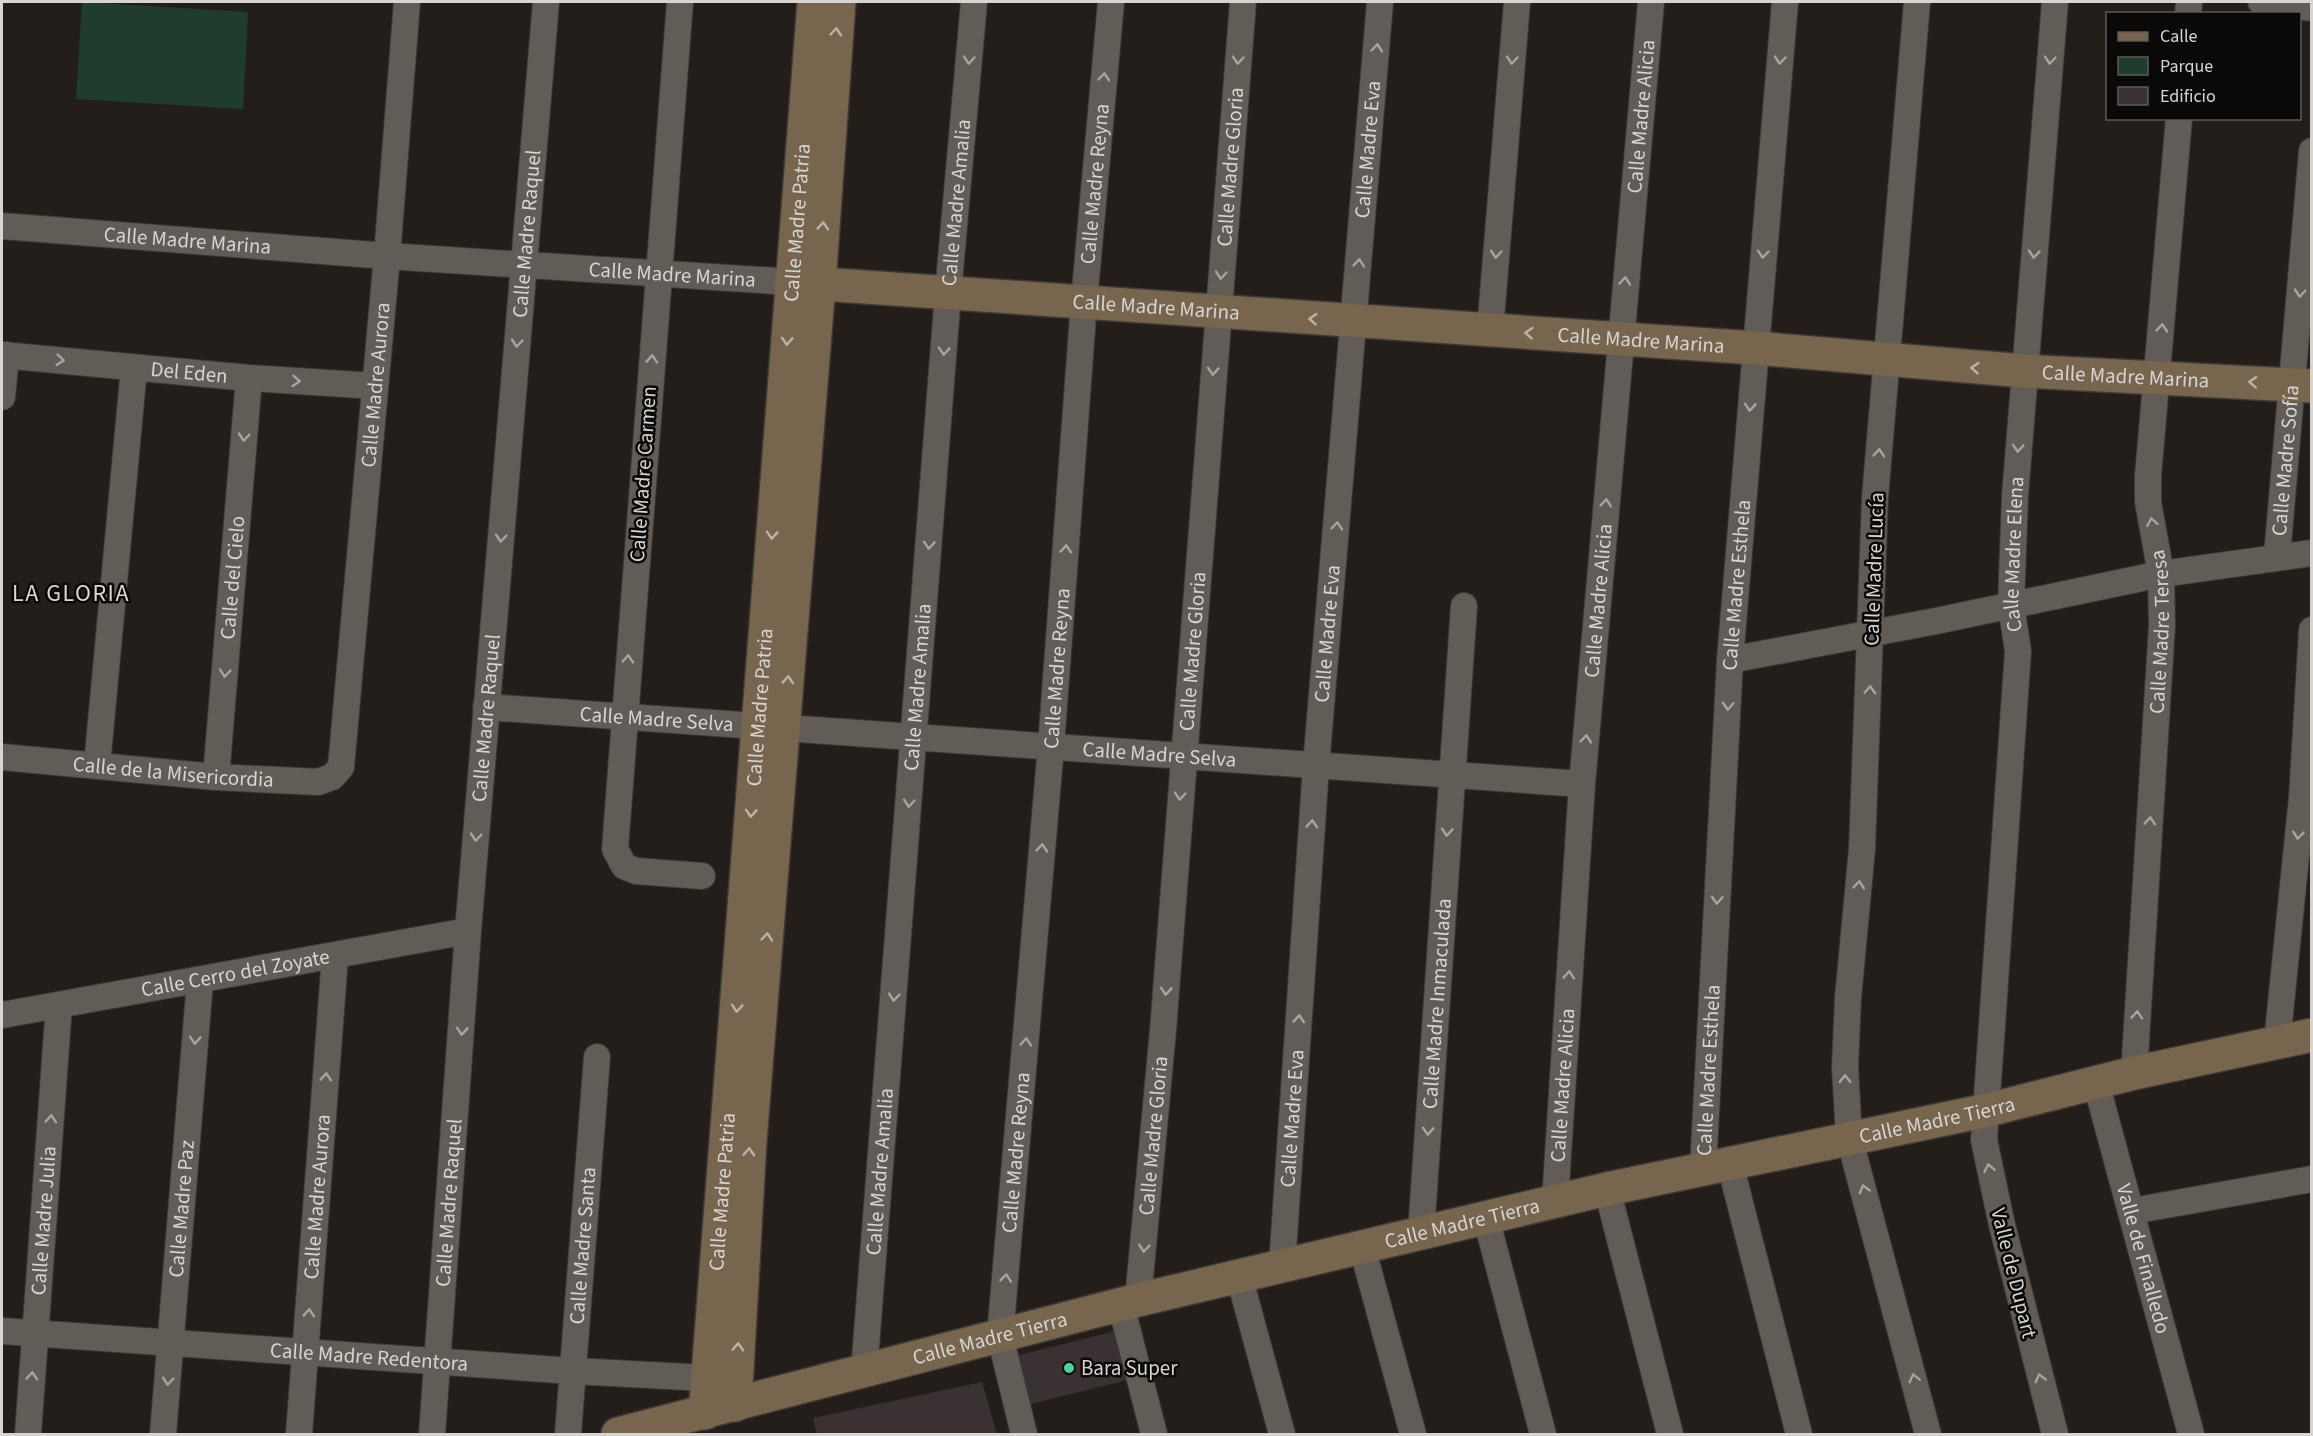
<svg xmlns="http://www.w3.org/2000/svg" width="2313" height="1436" font-family="'Source Sans 3',sans-serif">
<style>
.green{fill:#1f3d2c}
.building{fill:#3a3232}
.lines{fill:none;stroke-linecap:round;stroke-linejoin:round}
.street-casing{stroke:#3d3937;stroke-width:28}
.secondary-casing{stroke:#3d3937;stroke-width:36}
.street{stroke:#625c57;stroke-width:26}
.secondary{stroke:#77654e;stroke-width:33}
.oneway{stroke:#bab3aa}
.oneway2{stroke:#a8a4a0}
.poi-dot{fill:#49d49c;stroke:#0b0907;stroke-width:2}
.labels{text-anchor:middle;dominant-baseline:central;stroke-width:5;stroke-linejoin:round;paint-order:stroke}
.street-label{font-size:21px;fill:#d7d4d1;stroke:#0b0907}
.poi-label{font-size:21px;fill:#d7d4d1;stroke:#0b0907;text-anchor:start}
.quarter-label{font-size:24px;letter-spacing:1.5px;fill:#dfd8d2;stroke:#0b0907}
</style>
<rect width="100%" height="100%" fill="#241e1a"/>
<path class="green" d="M82,2l166,10 -5,97 -167,-10z"/>
<path class="building" d="M1116,1331l12,49 -105,26 -12,-49z
M982,1382l15,52h-180l-4,-16z"/>
<g class="lines">
<g class="street-casing">
<g id="street">
<path d="M680,2l-65,847 9,17 12,5 66,5"/>
<path d="M1917,2l-42,496 -13,351 -14,149 -3,69 4,70 79,297"/>
<path d="M2261,2l51,6"/>
<path d="M2188,14l1,-12"/>
<path id="s1" d="M2,226l385,30 404,26"/>
<path d="M1490,331l27,-329"/>
<path id="s2" d="M2,355l247,23 126,8"/>
<path d="M2,397l4,-42"/>
<path id="s3" d="M2277,556l35,-405"/>
<path d="M1730,660l206,-39 225,-47 151,-21"/>
<path id="s4" d="M486,707l1096,77"/>
<path id="s5" d="M2,757l214,20 102,5 14,-5 9,-10 46,-511 20,-254"/>
<path d="M97,765l37,-397"/>
<path id="s6" d="M216,777l33,-399"/>
<path id="s7" d="M2,1015l466,-84"/>
<path d="M2277,1042l25,-244 10,-168"/>
<path id="s8" d="M2134,1073l28,-448 -1,-51 -13,-72v-26l31,-358"/>
<path id="s9" d="M2096,1083l95,351"/>
<path d="M1730,1164l69,270"/>
<path id="s10" d="M1703,1169l27,-509 55,-658"/>
<path d="M1607,1189l63,245"/>
<path id="s11" d="M1555,1201l27,-417 69,-782"/>
<path d="M2132,1211l180,-32"/>
<path d="M1486,1218l57,216"/>
<path id="s12" d="M1421,1233l43,-627"/>
<path d="M1362,1247l51,187"/>
<path id="s13" d="M1282,1266l34,-500 64,-764"/>
<path d="M1239,1276l43,158"/>
<path id="s14" d="M1138,1300l25,-270 80,-1028"/>
<path d="M1121,1305l33,129"/>
<path id="s15" d="M2,1331l571,40 153,8"/>
<path id="s16" d="M864,1372l84,-1079 26,-291"/>
<path id="s17" d="M28,1434l31,-429"/>
<path id="s18" d="M163,1434l37,-453"/>
<path id="s19" d="M299,1434l36,-477"/>
<path id="s20" d="M432,1434l36,-503 78,-929"/>
<path id="s21" d="M568,1434l29,-377"/>
<path id="s22" d="M1024,1434l-24,-98 51,-590 33,-444 27,-300"/>
<path id="s23" d="M2055,1434l-53,-209 -18,-85 34,-489 -7,-46 4,-109 40,-494"/>
</g>
</g>
<g class="secondary-casing">
<g id="secondary">
<path id="s24" d="M791,282l964,66 269,23 288,15"/>
<path d="M735,1405l15,-264 69,-857 20,-282"/>
<path id="s25" d="M705,1413l109,-1411"/>
<path id="s26" d="M618,1434l520,-134 224,-53 245,-58 381,-79 146,-37 178,-38"/>
</g>
</g>
<use href="#street" class="street"/>
<use href="#secondary" class="secondary"/>
</g>
<defs><path id="oneway-chevron" d="M-2-3.5L2.5 0L-2 3.5" fill="none" stroke-width="1.6" stroke-linecap="round" stroke-linejoin="round" transform="scale(1.5)"/></defs>
<g class="oneway">
<use href="#oneway-chevron" transform="translate(836 32) rotate(-85)"/>
<use href="#oneway-chevron" transform="translate(823 226) rotate(-86)"/>
<use href="#oneway-chevron" transform="translate(1313 319) rotate(-176)"/>
<use href="#oneway-chevron" transform="translate(1529 333) rotate(-176)"/>
<use href="#oneway-chevron" transform="translate(787 341) rotate(94)"/>
<use href="#oneway-chevron" transform="translate(1975 368) rotate(-176)"/>
<use href="#oneway-chevron" transform="translate(2253 382) rotate(-177)"/>
<use href="#oneway-chevron" transform="translate(772 535) rotate(94)"/>
<use href="#oneway-chevron" transform="translate(788 680) rotate(-86)"/>
<use href="#oneway-chevron" transform="translate(751 813) rotate(94)"/>
<use href="#oneway-chevron" transform="translate(767 937) rotate(-85)"/>
<use href="#oneway-chevron" transform="translate(737 1008) rotate(94)"/>
<use href="#oneway-chevron" transform="translate(749 1152) rotate(-87)"/>
<use href="#oneway-chevron" transform="translate(738 1347) rotate(-87)"/>
</g>
<g class="oneway2">
<use href="#oneway-chevron" transform="translate(1377 48) rotate(-85)"/>
<use href="#oneway-chevron" transform="translate(969 60) rotate(95)"/>
<use href="#oneway-chevron" transform="translate(1238 60) rotate(95)"/>
<use href="#oneway-chevron" transform="translate(1512 60) rotate(95)"/>
<use href="#oneway-chevron" transform="translate(1780 60) rotate(95)"/>
<use href="#oneway-chevron" transform="translate(2050 60) rotate(95)"/>
<use href="#oneway-chevron" transform="translate(1104 77) rotate(-85)"/>
<use href="#oneway-chevron" transform="translate(1496 254) rotate(95)"/>
<use href="#oneway-chevron" transform="translate(1763 254) rotate(95)"/>
<use href="#oneway-chevron" transform="translate(2034 254) rotate(95)"/>
<use href="#oneway-chevron" transform="translate(1359 263) rotate(-85)"/>
<use href="#oneway-chevron" transform="translate(1221 275) rotate(95)"/>
<use href="#oneway-chevron" transform="translate(1625 281) rotate(-85)"/>
<use href="#oneway-chevron" transform="translate(2300 293) rotate(95)"/>
<use href="#oneway-chevron" transform="translate(2162 328) rotate(-85)"/>
<use href="#oneway-chevron" transform="translate(517 343) rotate(95)"/>
<use href="#oneway-chevron" transform="translate(944 351) rotate(94)"/>
<use href="#oneway-chevron" transform="translate(652 359) rotate(-86)"/>
<use href="#oneway-chevron" transform="translate(60 360) rotate(6)"/>
<use href="#oneway-chevron" transform="translate(1213 371) rotate(94)"/>
<use href="#oneway-chevron" transform="translate(296 381) rotate(4)"/>
<use href="#oneway-chevron" transform="translate(1750 407) rotate(94)"/>
<use href="#oneway-chevron" transform="translate(244 437) rotate(95)"/>
<use href="#oneway-chevron" transform="translate(2018 448) rotate(94)"/>
<use href="#oneway-chevron" transform="translate(1879 453) rotate(-85)"/>
<use href="#oneway-chevron" transform="translate(1606 503) rotate(-85)"/>
<use href="#oneway-chevron" transform="translate(2152 522) rotate(-100)"/>
<use href="#oneway-chevron" transform="translate(1337 526) rotate(-85)"/>
<use href="#oneway-chevron" transform="translate(501 538) rotate(95)"/>
<use href="#oneway-chevron" transform="translate(929 545) rotate(94)"/>
<use href="#oneway-chevron" transform="translate(1066 549) rotate(-86)"/>
<use href="#oneway-chevron" transform="translate(628 659) rotate(-86)"/>
<use href="#oneway-chevron" transform="translate(225 673) rotate(95)"/>
<use href="#oneway-chevron" transform="translate(1870 690) rotate(-87)"/>
<use href="#oneway-chevron" transform="translate(1728 706) rotate(93)"/>
<use href="#oneway-chevron" transform="translate(1586 739) rotate(-85)"/>
<use href="#oneway-chevron" transform="translate(1180 796) rotate(95)"/>
<use href="#oneway-chevron" transform="translate(909 803) rotate(95)"/>
<use href="#oneway-chevron" transform="translate(2150 821) rotate(-86)"/>
<use href="#oneway-chevron" transform="translate(1312 824) rotate(-86)"/>
<use href="#oneway-chevron" transform="translate(1447 832) rotate(94)"/>
<use href="#oneway-chevron" transform="translate(2298 835) rotate(96)"/>
<use href="#oneway-chevron" transform="translate(476 837) rotate(95)"/>
<use href="#oneway-chevron" transform="translate(1042 848) rotate(-85)"/>
<use href="#oneway-chevron" transform="translate(1859 885) rotate(-85)"/>
<use href="#oneway-chevron" transform="translate(1717 900) rotate(93)"/>
<use href="#oneway-chevron" transform="translate(1569 975) rotate(-86)"/>
<use href="#oneway-chevron" transform="translate(1166 991) rotate(94)"/>
<use href="#oneway-chevron" transform="translate(894 997) rotate(95)"/>
<use href="#oneway-chevron" transform="translate(2137 1015) rotate(-86)"/>
<use href="#oneway-chevron" transform="translate(1299 1019) rotate(-86)"/>
<use href="#oneway-chevron" transform="translate(462 1031) rotate(94)"/>
<use href="#oneway-chevron" transform="translate(195 1040) rotate(94)"/>
<use href="#oneway-chevron" transform="translate(1026 1042) rotate(-85)"/>
<use href="#oneway-chevron" transform="translate(326 1077) rotate(-86)"/>
<use href="#oneway-chevron" transform="translate(1845 1079) rotate(-91)"/>
<use href="#oneway-chevron" transform="translate(51 1119) rotate(-86)"/>
<use href="#oneway-chevron" transform="translate(1428 1131) rotate(94)"/>
<use href="#oneway-chevron" transform="translate(1989 1168) rotate(-101)"/>
<use href="#oneway-chevron" transform="translate(1864 1189) rotate(-105)"/>
<use href="#oneway-chevron" transform="translate(1144 1248) rotate(96)"/>
<use href="#oneway-chevron" transform="translate(1006 1278) rotate(-84)"/>
<use href="#oneway-chevron" transform="translate(309 1313) rotate(-86)"/>
<use href="#oneway-chevron" transform="translate(32 1376) rotate(-86)"/>
<use href="#oneway-chevron" transform="translate(1914 1378) rotate(-104)"/>
<use href="#oneway-chevron" transform="translate(2040 1378) rotate(-104)"/>
<use href="#oneway-chevron" transform="translate(168 1381) rotate(95)"/>
</g>
<circle class="poi-dot" cx="1069" cy="1368" r="6"/>
<g class="labels">
<g class="street-label">
<text stroke="none"><textPath href="#s11" startOffset="1088">Calle Madre Alicia</textPath></text>
<text stroke="none"><textPath href="#s13" startOffset="1120">Calle Madre Eva</textPath></text>
<text stroke="none"><textPath href="#s14" startOffset="1137">Calle Madre Gloria</textPath></text>
<text stroke="none"><textPath href="#s22" startOffset="1257">Calle Madre Reyna</textPath></text>
<text stroke="none"><textPath href="#s16" startOffset="1173">Calle Madre Amalia</textPath></text>
<text stroke="none"><textPath href="#s25" startOffset="1194">Calle Madre Patria</textPath></text>
<text stroke="none"><textPath href="#s20" startOffset="1204">Calle Madre Raquel</textPath></text>
<text stroke="none"><textPath href="#s1" startOffset="186">Calle Madre Marina</textPath></text>
<text stroke="none"><textPath href="#s1" startOffset="672">Calle Madre Marina</textPath></text>
<text stroke="none"><textPath href="#s24" startOffset="366">Calle Madre Marina</textPath></text>
<text stroke="none"><textPath href="#s24" startOffset="852">Calle Madre Marina</textPath></text>
<text stroke="none"><textPath href="#s2" startOffset="188">Del Eden</textPath></text>
<text stroke="none"><textPath href="#s24" startOffset="1338">Calle Madre Marina</textPath></text>
<text stroke="none"><textPath href="#s5" startOffset="729">Calle Madre Aurora</textPath></text>
<text stroke="none"><textPath href="#s3" startOffset="96">Calle Madre Sofía</textPath></text>
<text transform="translate(643 474) rotate(-86)">Calle Madre Carmen</text>
<text stroke="none"><textPath href="#s23" startOffset="890">Calle Madre Elena</textPath></text>
<text transform="translate(1874 569) rotate(-88)">Calle Madre Lucía</text>
<text stroke="none"><textPath href="#s6" startOffset="200">Calle del Cielo</textPath></text>
<text stroke="none"><textPath href="#s10" startOffset="585">Calle Madre Esthela</textPath></text>
<text stroke="none"><textPath href="#s11" startOffset="602">Calle Madre Alicia</textPath></text>
<text stroke="none"><textPath href="#s8" startOffset="442">Calle Madre Teresa</textPath></text>
<text stroke="none"><textPath href="#s13" startOffset="634">Calle Madre Eva</textPath></text>
<text stroke="none"><textPath href="#s14" startOffset="651">Calle Madre Gloria</textPath></text>
<text stroke="none"><textPath href="#s22" startOffset="771">Calle Madre Reyna</textPath></text>
<text stroke="none"><textPath href="#s16" startOffset="687">Calle Madre Amalia</textPath></text>
<text stroke="none"><textPath href="#s25" startOffset="708">Calle Madre Patria</textPath></text>
<text stroke="none"><textPath href="#s20" startOffset="718">Calle Madre Raquel</textPath></text>
<text stroke="none"><textPath href="#s4" startOffset="171">Calle Madre Selva</textPath></text>
<text stroke="none"><textPath href="#s4" startOffset="675">Calle Madre Selva</textPath></text>
<text stroke="none"><textPath href="#s5" startOffset="172">Calle de la Misericordia</textPath></text>
<text stroke="none"><textPath href="#s7" startOffset="237">Calle Cerro del Zoyate</textPath></text>
<text stroke="none"><textPath href="#s12" startOffset="230">Calle Madre Inmaculada</textPath></text>
<text stroke="none"><textPath href="#s10" startOffset="99">Calle Madre Esthela</textPath></text>
<text stroke="none"><textPath href="#s11" startOffset="116">Calle Madre Alicia</textPath></text>
<text stroke="none"><textPath href="#s13" startOffset="148">Calle Madre Eva</textPath></text>
<text stroke="none"><textPath href="#s26" startOffset="1356">Calle Madre Tierra</textPath></text>
<text stroke="none"><textPath href="#s14" startOffset="165">Calle Madre Gloria</textPath></text>
<text stroke="none"><textPath href="#s22" startOffset="285">Calle Madre Reyna</textPath></text>
<text stroke="none"><textPath href="#s16" startOffset="201">Calle Madre Amalia</textPath></text>
<text stroke="none"><textPath href="#s25" startOffset="222">Calle Madre Patria</textPath></text>
<text stroke="none"><textPath href="#s19" startOffset="238">Calle Madre Aurora</textPath></text>
<text stroke="none"><textPath href="#s20" startOffset="232">Calle Madre Raquel</textPath></text>
<text stroke="none"><textPath href="#s18" startOffset="226">Calle Madre Paz</textPath></text>
<text stroke="none"><textPath href="#s17" startOffset="214">Calle Madre Julia</textPath></text>
<text stroke="none"><textPath href="#s26" startOffset="870">Calle Madre Tierra</textPath></text>
<text stroke="none"><textPath href="#s21" startOffset="189">Calle Madre Santa</textPath></text>
<text stroke="none"><textPath href="#s9" startOffset="182">Valle de Finalledo</textPath></text>
<text transform="translate(2014 1273) rotate(76)">Valle de Dupart</text>
<text stroke="none"><textPath href="#s26" startOffset="384">Calle Madre Tierra</textPath></text>
<text stroke="none"><textPath href="#s15" startOffset="368">Calle Madre Redentora</textPath></text>
</g>
<g class="poi-label">
<text x="1081" y="1368">Bara Super</text>
</g>
<g class="quarter-label">
<text x="71" y="593">LA GLORIA</text>
</g>
</g>
<rect width="2313" height="1436" fill="none" stroke="#d7d4d1" stroke-width="6"/>
<rect x="2106" y="12" width="195" height="108" fill="#0b0907" stroke="#5d5a58" stroke-width="1.5"/>
<rect x="2118" y="32" width="30" height="9" fill="#77654e" stroke="#5d5a58" stroke-width="1.5"/>
<text x="2160" y="42" font-size="18" fill="#d7d4d1">Calle</text>
<rect x="2118" y="57" width="30" height="18" fill="#1f3d2c" stroke="#5d5a58" stroke-width="1.5"/>
<text x="2160" y="72" font-size="18" fill="#d7d4d1">Parque</text>
<rect x="2118" y="87" width="30" height="18" fill="#3a3232" stroke="#5d5a58" stroke-width="1.5"/>
<text x="2160" y="102" font-size="18" fill="#d7d4d1">Edificio</text>
</svg>
